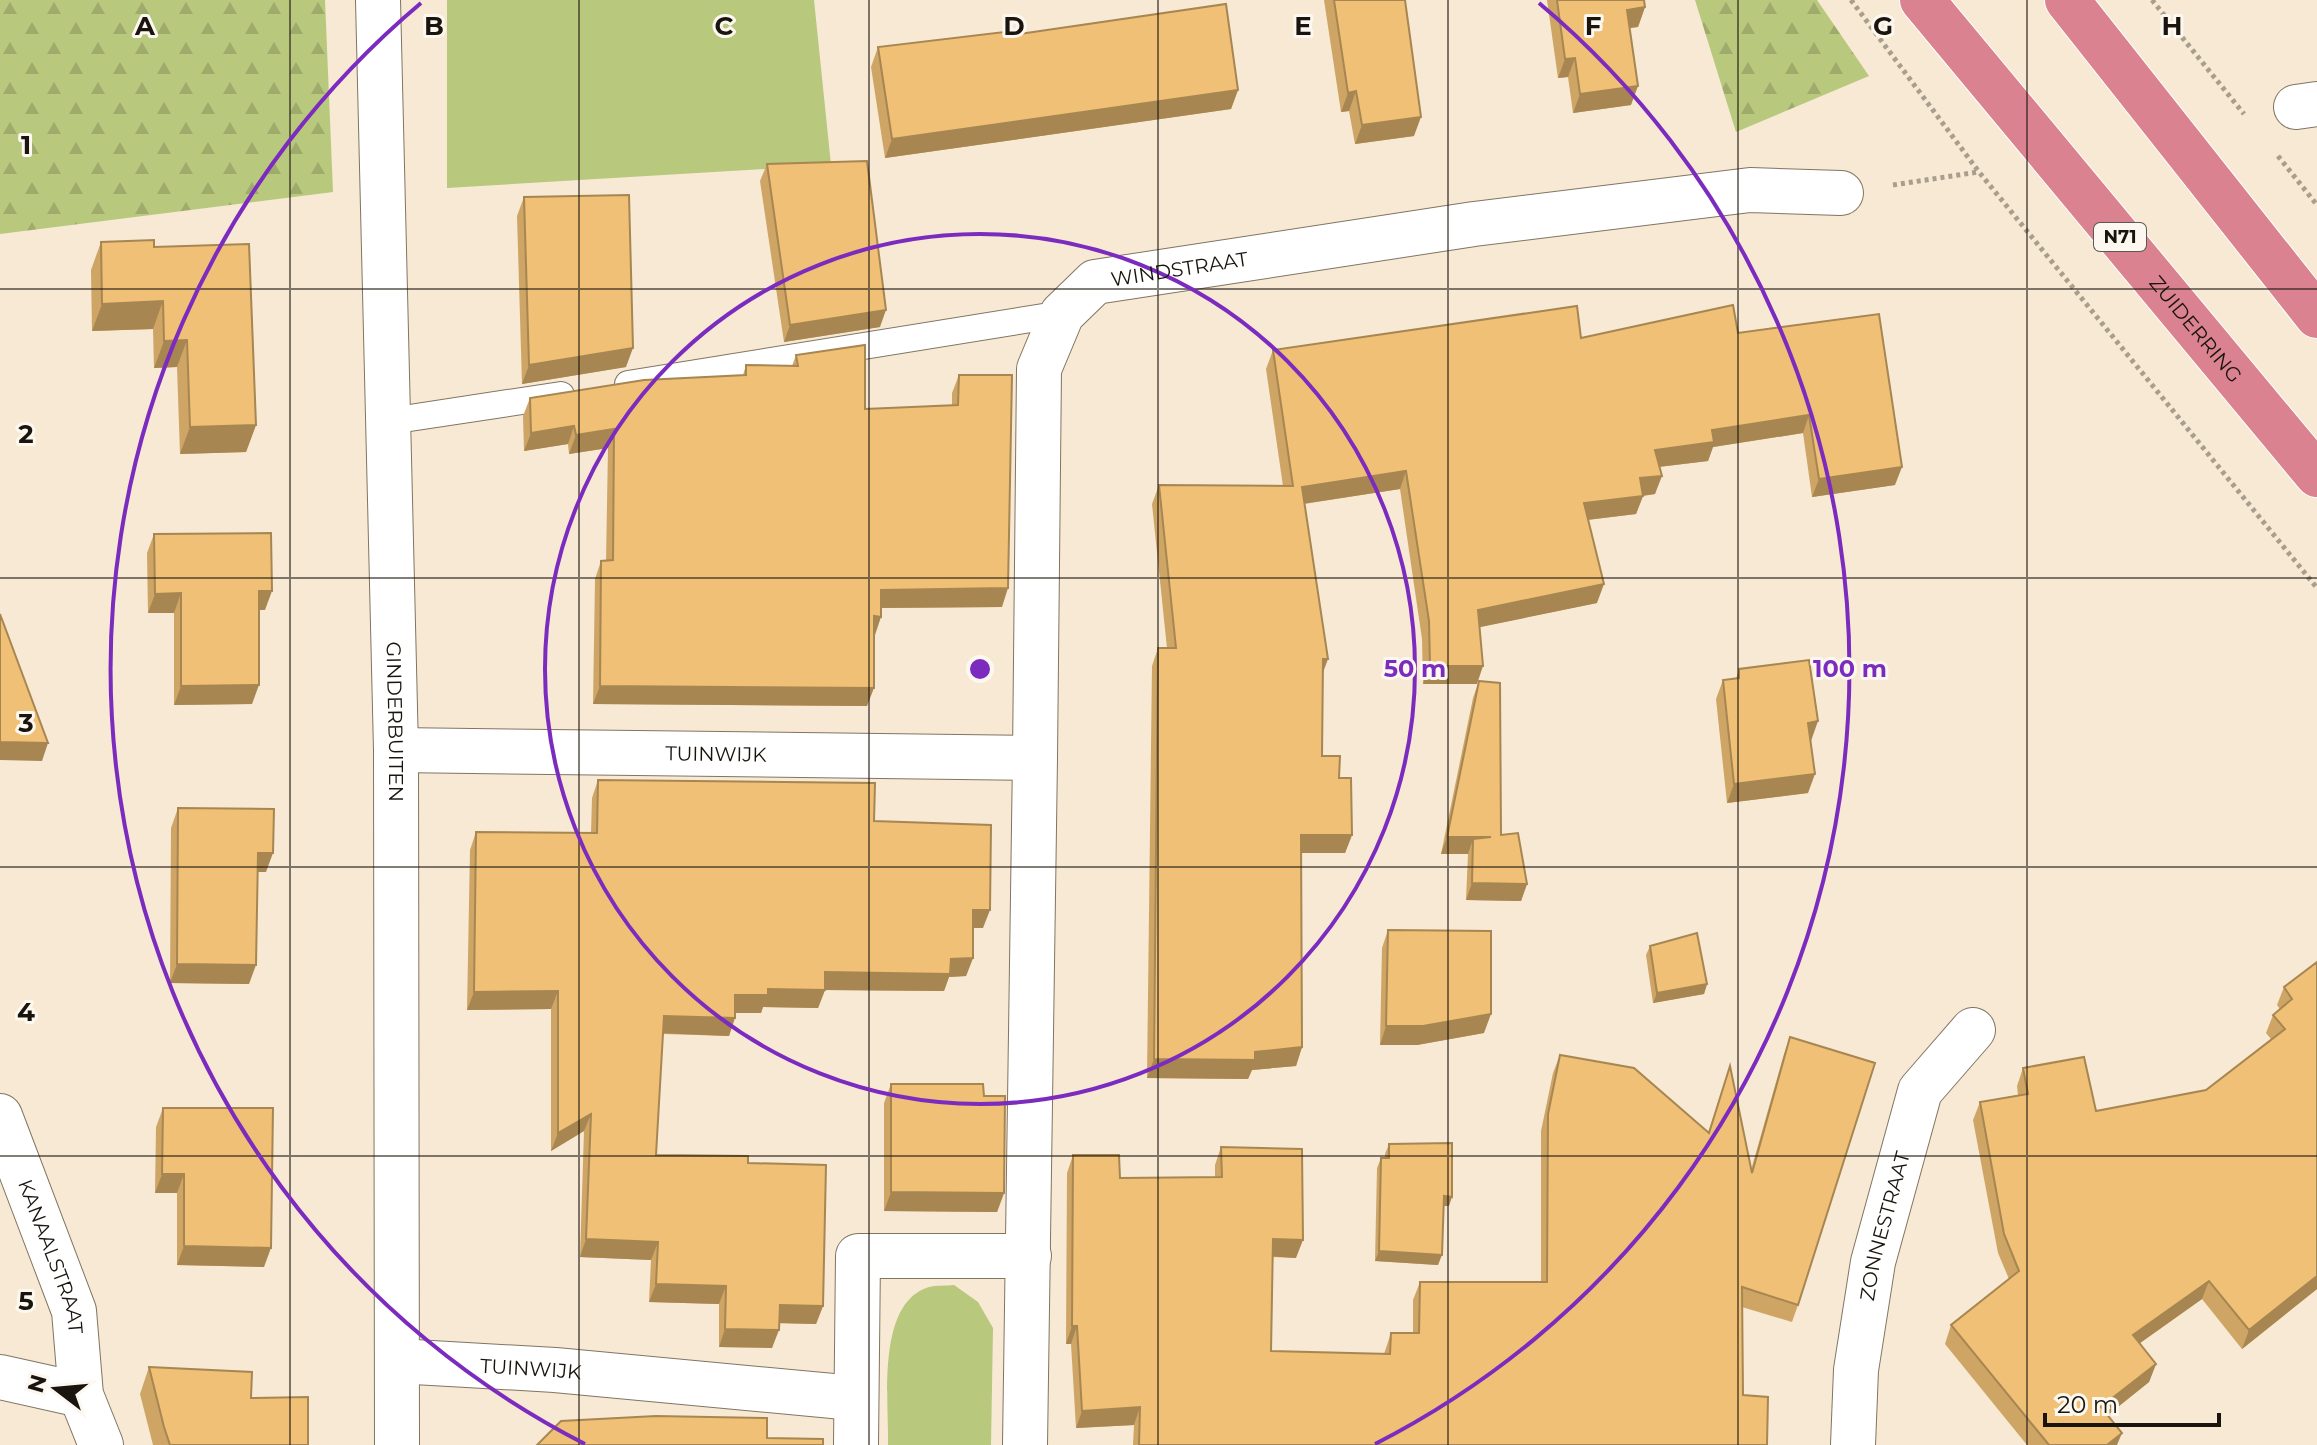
<svg xmlns="http://www.w3.org/2000/svg" width="2317" height="1445" font-family="Montserrat,sans-serif">
<style>
.green{fill:#b8c87d}
.forest{fill:url(#forest-firs)}
.lines{fill:none;stroke-linecap:round;stroke-linejoin:round}
.service-casing{stroke:#817562;stroke-width:28}
.minor-casing{stroke:#817562;stroke-width:46}
.secondary-casing{stroke:#817562;stroke-width:46}
.trunk-casing{stroke:#fff;stroke-width:46}
.path{stroke:#a99e8e;stroke-width:5;stroke-dasharray:4 4;stroke-linecap:butt}
.service{stroke:#fff;stroke-width:26}
.minor{stroke:#fff;stroke-width:44}
.secondary{stroke:#fff;stroke-width:44}
.trunk{stroke:#da8290;stroke-width:44}
.wall{fill:#cea565}
.shaded-wall{fill:#a78652}
.building{fill:#efc075;stroke:#a78652;stroke-width:2}
.grid{fill:none;stroke:#19140d;stroke-width:2;stroke-opacity:0.55}
.ring{fill:none;stroke:#7b2cbf;stroke-width:4}
.labels{text-anchor:middle;dominant-baseline:central;stroke-width:6;stroke-linejoin:round;paint-order:stroke}
.shield{fill:#fdf8ef;stroke:#5d5851;stroke-width:2}
.shield-label{font-size:18px;font-weight:bold;fill:#19140d}
.street-label{font-size:20px;fill:#19140d;stroke:#fdf8ef}
.grid-label{font-size:26px;text-anchor:middle;font-weight:bold;fill:#19140d;stroke:#fdf8ef;stroke-width:6;stroke-linejoin:round;paint-order:stroke}
.centre{fill:#7b2cbf;stroke:#fdf8ef;stroke-width:4}
.ring-label{font-size:24px;text-anchor:middle;font-weight:bold;fill:#7b2cbf;stroke:#fdf8ef;stroke-width:6;stroke-linejoin:round;paint-order:stroke}
</style>
<defs>
<pattern id="forest-firs" width="22" height="20" patternUnits="userSpaceOnUse" patternTransform="scale(2)"><rect width="22" height="20" fill="#b8c87d"/><path d="M5 1l3.5 6h-7zM16 11l3.5 6h-7z" fill="#9eab6b"/></pattern>
</defs>
<rect width="100%" height="100%" fill="#f7e9d4"/>
<path class="green" d="M447,0h367l17,165 -384,23z
M954,1285l24,17 15,26 -2,117h-103c1,-44 -12,-142 41,-158 7,-2 17,-1 25,-2z"/>
<path class="forest" d="M0,0h325l8,192 -333,42z
M1695,0h122l52,76 -133,56z"/>
<g class="lines">
<g class="service-casing">
<path id="service" d="M628,384l434,-70
M390,421l171,-26"/>
</g>
<g class="minor-casing">
<g id="minor">
<path d="M2296,107l21,-3"/>
<path id="s1" d="M396,750l639,8 -10,687"/>
<path id="s2" d="M1035,758l4,-389 23,-55 33,-32 379,-58 276,-34 91,3"/>
<path id="s3" d="M0,1116l74,195 7,84 20,50"/>
<path id="s4" d="M397,1361l158,9 299,28"/>
<path d="M0,1377l81,18"/>
<path d="M856,1445l2,-189h171"/>
<path id="s5" d="M1853,1445l3,-75 17,-108 47,-171 53,-61"/>
</g>
</g>
<g class="secondary-casing">
<g id="secondary">
<path id="s6" d="M378,0l18,750 1,695"/>
</g>
</g>
<g class="trunk-casing">
<g id="trunk">
<path id="s7" d="M1922,0l395,475"/>
<path d="M2067,0l250,316"/>
</g>
</g>
<path class="path" d="M1851,0l128,172 338,416
M2152,0l92,114
M2278,156l39,49
M1893,185l85,-13"/>
<use href="#service" class="service"/>
<use href="#minor" class="minor"/>
<use href="#secondary" class="secondary"/>
<use href="#trunk" class="trunk"/>
</g>
<path class="wall" d="M1324,0h81l9,136 -59,8 -6,-33 -8,1z
M1547,0h97l1,7 -7,20 -8,1 1,77 -58,8 -5,-36 -10,1z
M1005,36l233,54 -7,19 -346,49 -14,-91 7,-20z
M767,164l113,163 -96,15 -24,-161z
M524,197l102,170 -104,17 -5,-168z
M101,242l53,5 102,178 -10,27 -66,2 -3,-87 -23,1 -1,-39 -61,2 -1,-61z
M1738,333l157,152 -83,12 -9,-64 -90,14 -5,14 -49,6 -4,27 -12,2 -7,18 -48,6 9,83 -118,24 -2,57h-54l-1,-45 -22,-150 -96,15 19,169 -1,83 17,22 13,57 -7,18h-44l1,194 -6,19 -44,4 -4,9 -101,-1 5,-412 6,-18h9l-15,-144 7,-19 124,1 -17,-117 7,-19 308,-12z
M796,355l69,54 87,-3v-13l7,-18 43,232 -121,1 -7,27 -7,71 -274,-2 2,-125 6,-18h5l2,-113 -39,6 -1,-10 -44,7 -1,-35 7,-18 213,-23 3,-10 46,1z
M154,534l111,76h-6l-7,94 -78,1v-92h-26l-1,-60z
M1739,669l72,72 -3,52 -81,10 -11,-104 7,-19 13,-1z
M1479,681l22,154 26,49 -6,17 -55,-1 2,-46h-27l32,-156z
M598,780l276,41 109,107h-10v30l-7,18 -17,1 -5,14 -119,-1 -7,18 -55,-1 -2,6h-26l-6,23 -66,-2 -7,121 92,8 75,143 -7,18 -37,-1 -7,25 -53,-1v-43l-70,-2 2,-42 -71,-3 4,-126 -33,20v-142l-84,1 3,-160 6,-18 115,1 1,-35z
M178,808l88,64h-8l-9,112 -79,-1 1,-155z
M1388,930l96,103 -67,12h-37l2,-97z
M1650,946l57,38 -3,10 -51,9 -7,-48z
M2317,962v327l-75,60 -40,-50 -62,44 16,21 -7,18 -41,33 9,30h-90l-82,-101 6,-19 58,-46 -11,-26 -25,-133 7,-18 38,-7 -1,-9 6,-18 73,43 110,-21 65,-51 -5,-6 7,-18 7,-6 -3,-4 7,-18z
M1790,1037l8,268 -6,17 -50,-15 1,88 24,50h-634l1,-20 -58,3 -5,-84h-5l1,-171 6,-18 47,23 95,-1v-12l6,-18 75,111 -23,-1 -2,94 113,3 7,-21h22v-33l7,-18h121v-151l12,-58 7,-18 148,78 22,-67 21,104 33,-116z
M891,1084l93,12 20,97 -7,19 -113,-1v-108z
M163,1108l101,159 -87,-2v-72h-22l1,-66z
M1389,1144l60,62h-6l-5,59 -63,-4 2,-93 4,-10h4v-4z
M149,1367l102,31 57,47h-155l-13,-51z"/>
<path class="shaded-wall" d="M1645,7l-7,20 -18,2 7,-19z
M1575,58l-7,19 -10,1 7,-19z
M1638,86l-7,19 -58,8 7,-19z
M1238,90l-7,19 -346,49 7,-19z
M1356,91l-7,20 -8,1 7,-19z
M1421,117l-7,19 -59,8 7,-19z
M163,301l-10,28 -61,2 10,-27z
M886,310l-6,17 -96,15 6,-17z
M187,340l-10,27 -23,1 10,-27z
M633,348l-7,19 -104,17 7,-19z
M1809,415l-6,18 -90,14 -5,14 -59,7 6,-18 57,-20z
M256,425l-10,27 -66,2 10,-27z
M574,426l-6,18 -44,7 7,-18z
M614,429l-6,19 -39,6 7,-19z
M1902,467l-7,18 -83,12 7,-18z
M1406,471l-6,18 -105,16 7,-18z
M1662,476l-7,18 -22,3 7,-19z
M1643,496l-7,18 -59,7 7,-18z
M1604,584l-7,19 -126,26 7,-19z
M1008,588l-6,19 -128,1 7,-18z
M259,591h13l-7,19h-13z
M181,593l-7,20h-26l7,-19z
M874,616l7,1 -6,18z
M1323,659h5l-7,19z
M1430,666h53l-6,18h-54z
M259,685l-7,19 -78,1 7,-19z
M600,686l274,2 -7,18 -274,-2z
M1818,721l-7,20 -3,-18z
M0,742l48,1 -6,18 -42,-1z
M1815,774l-7,19 -81,10 7,-19z
M1301,835h51l-7,18h-50z
M1447,837h44l-18,2 -5,15h-27z
M258,853h15l-7,19h-15z
M1472,883l55,1 -6,17 -55,-1z
M973,910h17l-7,18h-16z
M973,958l-7,18 -17,1 -5,14 -119,-1 -7,18 -55,-1 -2,6h-33l7,-18 33,-6 57,-17 126,-13z
M177,964l79,1 -7,19 -79,-1z
M1707,984l-3,10 -51,9 4,-10z
M558,991l-7,18 -84,1 7,-18z
M1491,1014l-7,19 -67,12h-37l6,-19z
M664,1016l71,2 -6,18 -71,-3z
M1302,1047l-6,19 -44,4 -4,9 -101,-1 7,-19z
M591,1114l-7,17 -33,20 7,-18z
M162,1174h22l-7,19h-22z
M891,1192l113,1 -7,19 -113,-1z
M1444,1196l8,1 -3,9h-9z
M586,1239l72,3 -7,18 -71,-3z
M1273,1239l30,1 -7,18 -29,-2z
M184,1246l87,2 -7,19 -87,-2z
M1379,1251l63,4 -4,10 -63,-4z
M2317,1276v13l-75,60 7,-19z
M2209,1281l-7,18 -76,54 7,-18z
M656,1284l70,2 -7,18 -70,-2z
M780,1305l43,1 -7,18 -43,-1z
M1072,1326h5l-6,18h-5z
M725,1329l54,1 -7,18 -53,-1z
M2156,1364l-7,18 -55,44 7,-19z
M1140,1407l-6,18 -58,3 6,-17z
M2122,1433l-5,12h-10z"/>
<path class="building" d="M1334,0h71l16,117 -59,8 -6,-34 -8,2z
M1557,0h87l1,7 -18,3 11,76 -58,8 -5,-36 -10,1z
M1226,4l12,86 -346,49 -14,-92 126,-15 1,4z
M867,161l19,149 -96,15 -23,-161z
M629,195l4,153 -104,17 -5,-168z
M154,240v7l95,-3 7,181 -66,2 -3,-87 -23,1 -1,-40 -61,3 -1,-62z
M1733,305l5,28 141,-19 23,153 -83,12 -10,-64 -97,15 2,12 -59,8 7,26 -22,2 3,18 -59,7 20,81 -126,26 5,56h-53l-1,-45 -23,-150 -104,16 26,172h-5l-1,97h18l-1,22h12l1,57h-51l1,212 -47,5v8l-101,-1 4,-411h18l-17,-163 134,1 -20,-136 304,-44 4,32z
M865,345v64l93,-4 1,-30h53l-4,213 -127,2v27l-7,-1v72l-274,-2 1,-125 12,-1 1,-131 -38,6 -2,-9 -43,7 -1,-35 114,-18 102,-5v-10l52,1 -2,-11z
M271,533l1,58h-13v94l-78,1v-93l-26,1 -1,-60z
M0,614l48,129 -48,-1z
M1809,660l9,61 -10,2 7,51 -81,10 -11,-104 16,-2v-9z
M1479,681l21,2 1,152 17,-2 9,51 -55,-1 1,-44 18,-2h-44z
M598,780l277,3 -1,38 117,4 -1,85h-17v48l-22,1 -1,15 -125,-2v18l-57,-1v6h-33v23l-71,-2 -8,139 92,1v7l78,2 -3,141 -43,-1 -1,25 -54,-1 1,-43 -70,-2 2,-42 -72,-3 5,-125 -33,19v-142l-84,1 2,-160 121,1z
M178,808l96,1 -1,44h-15l-2,112 -79,-1z
M1388,930l103,1v83l-68,12h-37z
M1697,933l10,51 -50,9 -7,-47z
M2317,962v314l-68,54 -40,-49 -76,54 23,29 -55,43 21,26 -15,12h-58l-98,-120 68,-54 -15,-37 -24,-132 48,-8 -5,-26 61,-11 12,54 110,-21 79,-61 -12,-14 19,-16 -8,-12z
M1790,1037l85,26 -77,242 -56,-18 1,108 25,2 -1,48h-628l1,-38 -58,4 -5,-85h-5l1,-171h46l1,23 102,-1 -1,-30 81,2 1,91 -30,-1 -2,112 119,3 1,-21h28l1,-51h127l1,-168 12,-59 74,13 75,65 21,-67 22,107z
M891,1084h92l1,12h21l-1,97 -113,-1z
M163,1108h110l-2,140 -87,-2v-72h-22z
M1452,1143v54l-8,-1 -2,59 -63,-4 2,-93h8v-14z
M149,1367l103,5 -1,26 57,-1v48h-138l-6,-18z
M656,1416l111,2v20l56,1v6h-286l24,-24z"/>
<path class="grid" d="M290,0v1445M579,0v1445M869,0v1445M1158,0v1445M1448,0v1445M1738,0v1445M2027,0v1445M0,289h2317M0,578h2317M0,867h2317M0,1156h2317"/>
<g class="ring">
<circle cx="980" cy="669" r="435"/>
<path d="M585 1444A870 870 0 0 1 421 3M1539 3A870 870 0 0 1 1375 1444"/>
</g>
<g class="labels">
<rect class="shield" x="2094" y="223" width="52" height="28" rx="6"/>
<g class="shield-label">
<text x="2120" y="237">N71</text>
</g>
<g class="street-label">
<text stroke="none"><textPath href="#s2" startOffset="580">WINDSTRAAT</textPath></text>
<text stroke="none"><textPath href="#s7" startOffset="428">ZUIDERRING</textPath></text>
<text stroke="none"><textPath href="#s6" startOffset="722">GINDERBUITEN</textPath></text>
<text stroke="none"><textPath href="#s1" startOffset="320">TUINWIJK</textPath></text>
<text stroke="none"><textPath href="#s5" startOffset="222">ZONNESTRAAT</textPath></text>
<text stroke="none"><textPath href="#s3" startOffset="150">KANAALSTRAAT</textPath></text>
<text stroke="none"><textPath href="#s4" startOffset="134">TUINWIJK</textPath></text>
</g>
</g>
<g class="grid-label">
<text x="145" y="35">A</text>
<text x="434" y="35">B</text>
<text x="724" y="35">C</text>
<text x="1014" y="35">D</text>
<text x="1303" y="35">E</text>
<text x="1593" y="35">F</text>
<text x="1883" y="35">G</text>
<text x="2172" y="35">H</text>
<text x="26" y="154">1</text>
<text x="26" y="443">2</text>
<text x="26" y="732">3</text>
<text x="26" y="1021">4</text>
<text x="26" y="1310">5</text>
</g>
<circle cx="980" cy="669" r="12" class="centre"/>
<g class="ring-label">
<text x="1415" y="677">50 m</text>
<text x="1850" y="677">100 m</text>
</g>
<g transform="translate(56 1389) rotate(286)" stroke="#fdf8ef" stroke-width="6" paint-order="stroke">
<path d="M0-6L14 30L0 20L-14 30Z" fill="#19140d"/>
<text y="-12" font-size="22" font-weight="bold" text-anchor="middle" fill="#19140d">N</text>
</g>
<path d="M2045 1413v12h174v-12" fill="none" stroke="#19140d" stroke-width="4"/>
<text x="2057" y="1413" font-size="24" fill="#19140d" stroke="#fdf8ef" stroke-width="6" paint-order="stroke">20 m</text>
</svg>
